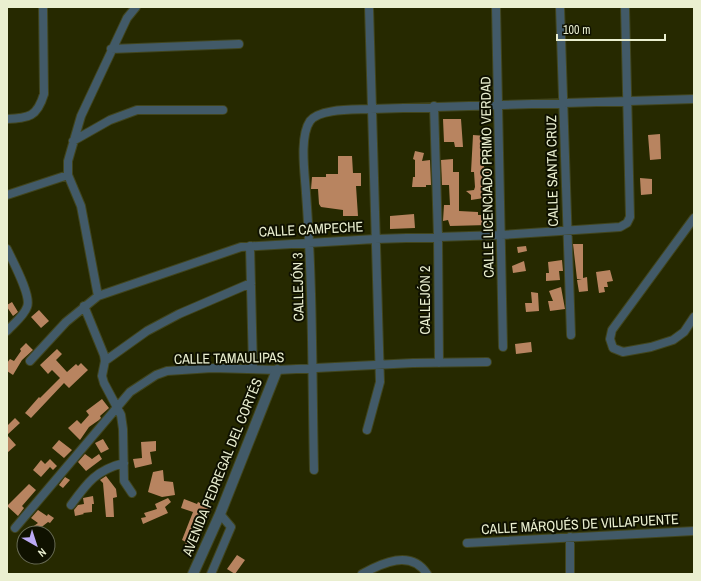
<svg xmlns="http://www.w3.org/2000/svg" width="701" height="581" font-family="'Archivo Narrow',sans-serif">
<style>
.building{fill:#b88460}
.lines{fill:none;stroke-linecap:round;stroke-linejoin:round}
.minor-casing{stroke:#41451d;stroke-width:10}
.tertiary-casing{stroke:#41451d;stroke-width:12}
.minor{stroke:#425a68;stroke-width:8}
.tertiary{stroke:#425a68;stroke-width:10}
.labels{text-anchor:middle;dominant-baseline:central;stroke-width:4;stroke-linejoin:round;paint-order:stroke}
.street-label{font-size:14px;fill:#eaefd0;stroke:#0f1100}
</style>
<rect width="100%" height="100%" fill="#262900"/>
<path class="building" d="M443,119h18l2,28h-8l-1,-5h-10z
M660,134l1,25 -11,1 -2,-25z
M473,135l13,1v19h-4l2,12 5,1v10h-4l1,11h-3l1,9 -13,2v-5l-5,-4 8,-1 1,-3 -1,-15h-3z
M415,151l9,2 -2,8 8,-1 1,25h-5v2h-14l1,-10h2v-17l-2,-1z
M338,156h14l1,17h8v13h-5l2,30h-15v-6l-22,-3 -2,-3 -1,-15h-7l1,-12h14v-3h12z
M453,159v13h6v39l19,1v3h10v10l-38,1 -2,-6 -5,1 1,-16h6l-1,-20h-7l-1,-25z
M640,178l12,1v15l-11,1z
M414,214l1,14 -25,1v-13z
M573,244h10v34l4,-1 1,14 -9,1 -2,-12 5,-1h-5z
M526,246l1,5 -9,2 -1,-6z
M562,260l1,11h-4l1,9 -14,1v-8h3l-1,-11z
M524,261l2,10 -13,2 -1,-7z
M610,270l3,11 -6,1 1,5h-4l1,5 -6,1 -3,-21z
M561,287l4,22 -15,2 -2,-10h5l-4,-10z
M531,292l7,1 1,18 -13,1 -1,-9h7z
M12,302l6,10 -5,4 -6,-9v-2z
M39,310l10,11 -8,7 -10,-11z
M531,342l1,10 -16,2 -1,-10z
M26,343l7,7 -11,10 -9,15 -6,-4v-8l3,-4 4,2 7,-10 -1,-2z
M57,349l5,5 -6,6 11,12 9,-8 2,2 3,-3 7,7 -19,18 -5,-5 -33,35 -6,-5 14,-16 1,1 20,-20 -8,-8 -4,4 -8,-9z
M102,399l7,9 -9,8 1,2 -2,2 -10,7 -9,13 -12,-12 9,-8 4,4 8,-9 -3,-4z
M15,418l5,5 -13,12 9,10 -9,8v-27z
M103,439l6,10 -8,4 -6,-10z
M59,440l13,10 -8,8 -12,-10z
M156,441v10l-6,1 2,12 -17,4 -2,-9 9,-1 -1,-16z
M85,454l7,5 7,-5 3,5 -16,12 -8,-9z
M50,459l7,7 -4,4 -3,-3 -9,10 -8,-7 8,-10 4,4z
M163,470l1,11 9,1 2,13 -13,2 -14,-5 5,-20z
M106,476l10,13 1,8 -4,1 1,19h-8l-3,-34 -3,-3z
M65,477l5,3 -7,8 -4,-3z
M29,484l7,6 -14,16 2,2 -6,8 -11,-10z
M93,496l1,8h-2v8l-9,1 1,1 -9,2 -1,-6 4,-5 6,-1 -1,-6z
M168,498l3,4 -6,5 3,6 -25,11 -2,-6 5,-1 -2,-4 13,-4 -2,-5z
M184,499l13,5 1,-2 14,7 -9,14 -12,30 -8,-3 3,-8 -4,-2 11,-28 -12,-4z
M38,510l9,6 1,-2 6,4 -4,5 -2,-1 -14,11h-10l14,-10 -7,-5z
M237,555l8,5 -10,14 -8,-5z"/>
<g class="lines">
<g class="minor-casing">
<path id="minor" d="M496,7l7,340
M560,7l11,328
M111,49l128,-5
M434,106l4,131 1,126
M7,119c22,-1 30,-2 37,-25l-1,-87
M73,141l37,-21 27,-10h86
M7,195l61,-20
M694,218l-82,112 -2,9 3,9 10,4 28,-5 22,-7 11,-8 10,-15
M250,246l3,122
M7,249c5,11 25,47 20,58 -3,9 -14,17 -20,24
M98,296l-17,-90 -13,-31v-14l13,-45 46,-98 9,-11
M84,306l20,49 1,6 -3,15 2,7 17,32 2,14 1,52 8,12
M30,361l36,-39 32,-26 143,-49 134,-8 126,-4 119,-8 7,-4 3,-6 -5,-210
M105,361l42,-30 32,-17 72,-31
M367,430l13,-48 -11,-375
M314,470c-2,-92 -1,-185 -8,-277 -1,-18 -7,-56 4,-72 10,-13 45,-11 61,-12l323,-10
M71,505c16,-22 25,-35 53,-42
M15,528l115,-136 26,-17 11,-4 45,-3 65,2 136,-7 74,-1
M570,537v37
M467,543l227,-12
M211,574l20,-47 -11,-13
M362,574c20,-11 49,-25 65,0"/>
</g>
<g class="tertiary-casing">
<path id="tertiary" d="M193,574l27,-60 57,-144"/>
</g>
<use href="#minor" class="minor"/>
<use href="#tertiary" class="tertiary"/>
</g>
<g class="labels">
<g class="street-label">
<text transform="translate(552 171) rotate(-91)">CALLE SANTA CRUZ</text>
<text transform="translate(487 177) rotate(-91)">CALLE LICENCIADO PRIMO VERDAD</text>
<text transform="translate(311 229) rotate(-3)">CALLE CAMPECHE</text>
<text transform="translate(298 287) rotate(-91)">CALLEJÓN 3</text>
<text transform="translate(425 300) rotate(-90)">CALLEJÓN 2</text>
<text transform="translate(229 358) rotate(-1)">CALLE TAMAULIPAS</text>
<text transform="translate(222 467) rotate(-68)">AVENIDA PEDREGAL DEL CORTÉS</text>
<text transform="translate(580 524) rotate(-3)">CALLE MÁRQUÉS DE VILLAPUENTE</text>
</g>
</g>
<rect width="701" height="581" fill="none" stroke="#eaefd0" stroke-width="16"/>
<g transform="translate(36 545) rotate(141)"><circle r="19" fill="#0f1100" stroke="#676a53"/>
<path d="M0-3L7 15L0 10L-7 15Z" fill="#bcaaf5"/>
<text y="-6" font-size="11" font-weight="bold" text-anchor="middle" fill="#eaefd0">N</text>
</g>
<path d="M557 34v6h108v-6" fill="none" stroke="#eaefd0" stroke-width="2"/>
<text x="563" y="34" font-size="12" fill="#eaefd0" stroke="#0f1100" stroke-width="3" paint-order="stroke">100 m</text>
</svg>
